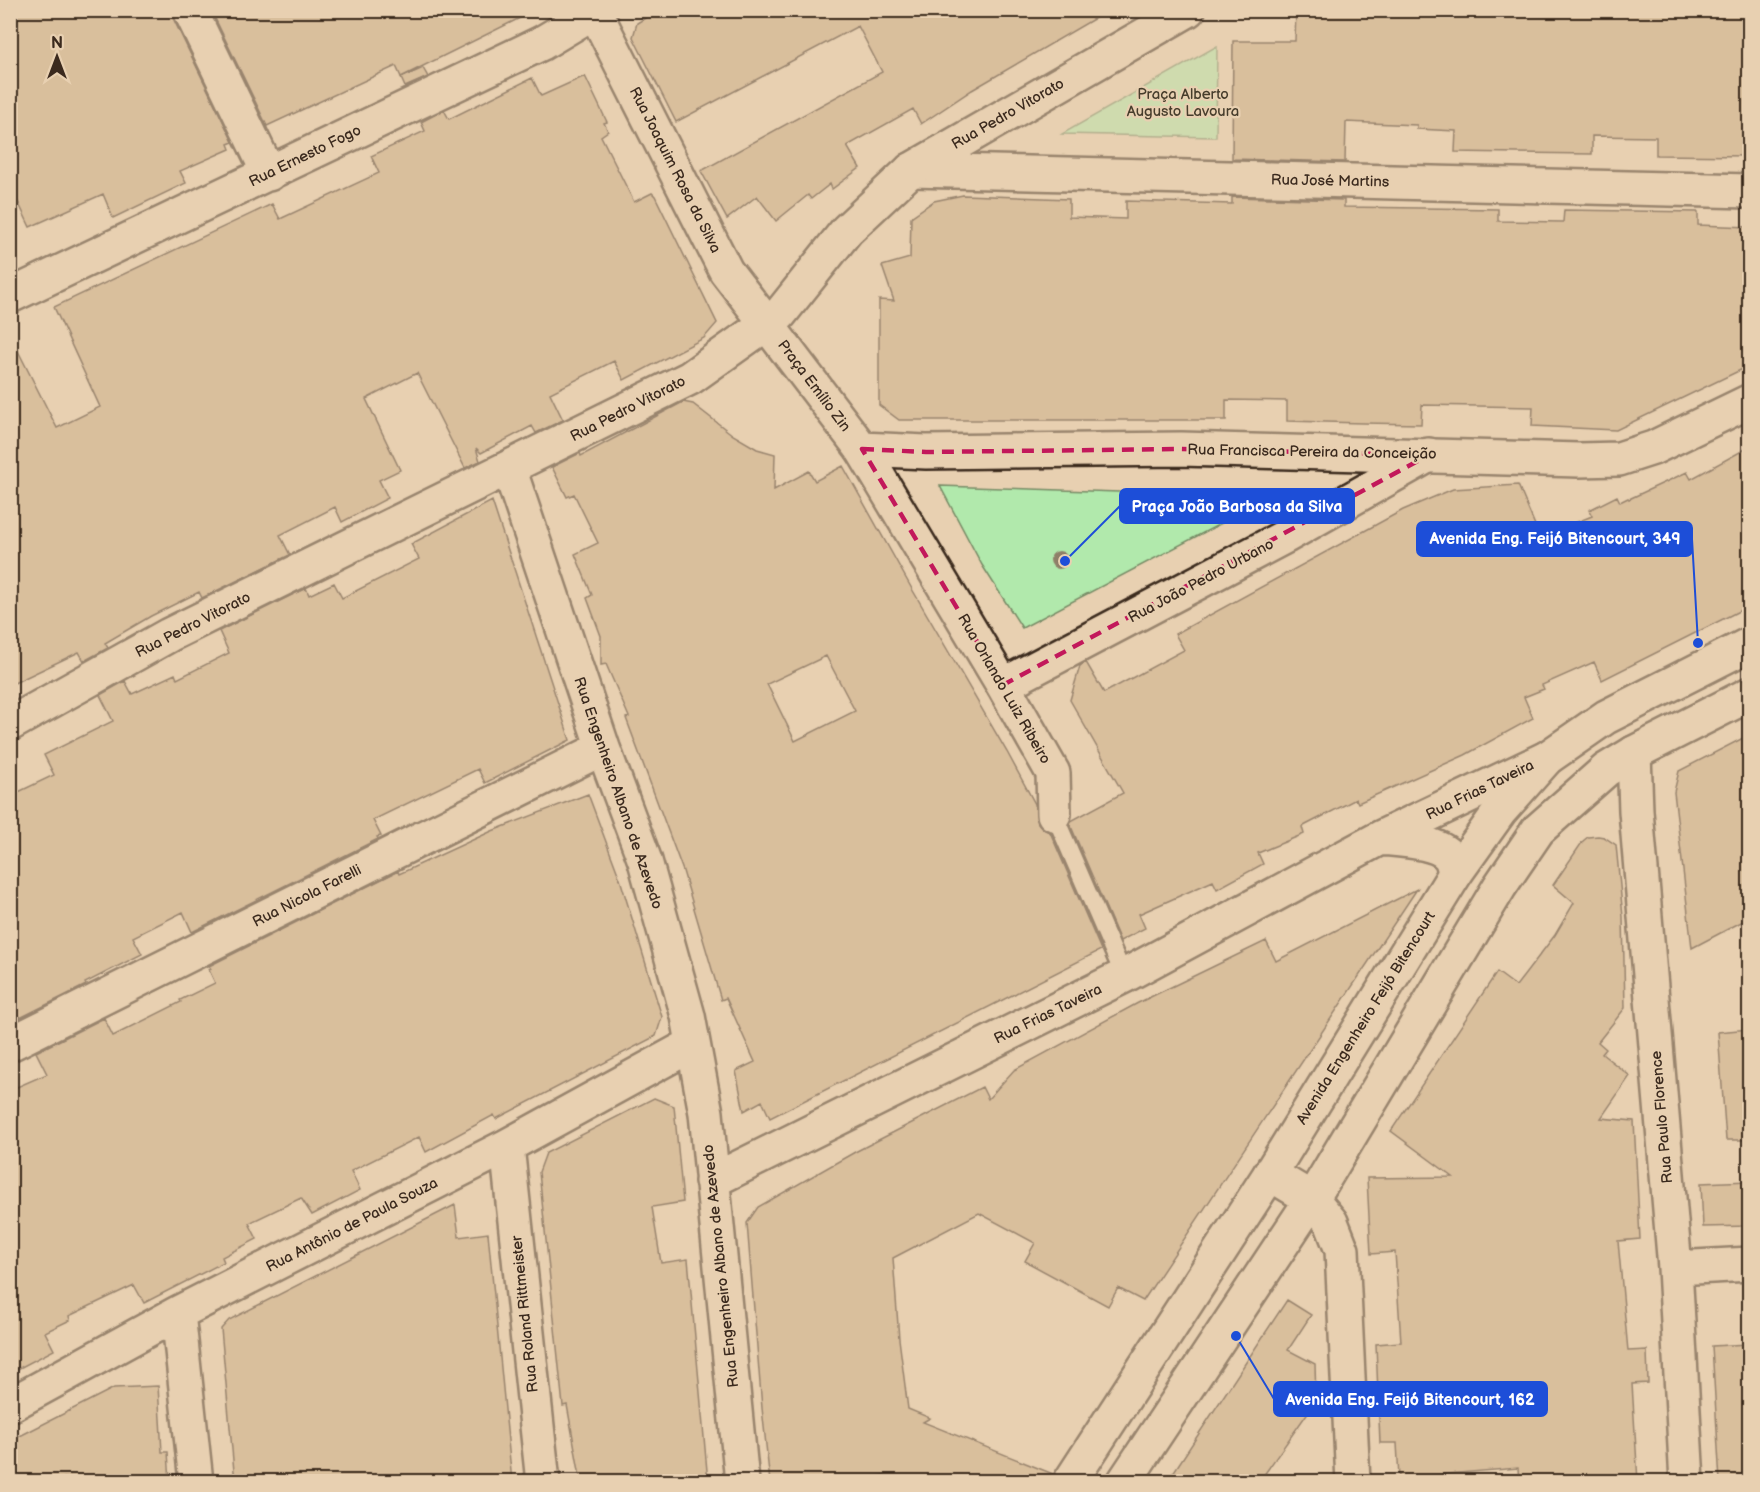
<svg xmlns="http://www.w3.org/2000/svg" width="1760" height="1492" font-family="'Balsamiq Sans',sans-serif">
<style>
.green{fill:#b1e9ac;stroke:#768a65;stroke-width:1.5}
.building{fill:#c8aa84;stroke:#3b2a1e;stroke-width:1.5;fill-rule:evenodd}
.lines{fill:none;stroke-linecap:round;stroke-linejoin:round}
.service-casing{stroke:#3b2a1e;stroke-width:21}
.minor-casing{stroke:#3b2a1e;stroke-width:38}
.tertiary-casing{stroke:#3b2a1e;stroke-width:38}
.secondary-casing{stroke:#3b2a1e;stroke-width:38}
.service{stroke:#e8d0b1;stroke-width:16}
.minor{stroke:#e8d0b1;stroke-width:33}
.tertiary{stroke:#e8d0b1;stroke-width:33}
.secondary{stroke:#e8d0b1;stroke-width:33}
.tree{fill:#8f7f68}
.marked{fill:none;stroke:#c2185b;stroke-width:4.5;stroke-dasharray:12 8;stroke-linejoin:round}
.labels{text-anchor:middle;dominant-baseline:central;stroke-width:4.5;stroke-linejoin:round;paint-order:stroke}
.park-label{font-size:15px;fill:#473d2c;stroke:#e8d0b1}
.street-label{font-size:15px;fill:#3b2a1e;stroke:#e8d0b1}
.leader{fill:none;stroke:#1d4ed8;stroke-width:2}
.callout-dot{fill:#1d4ed8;stroke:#e8d0b1;stroke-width:2}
.callout{fill:#1d4ed8;stroke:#1d4ed8;stroke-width:2}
.callout-label{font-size:16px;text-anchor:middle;font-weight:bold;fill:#fff}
</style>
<rect width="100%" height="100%" fill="#e8d0b1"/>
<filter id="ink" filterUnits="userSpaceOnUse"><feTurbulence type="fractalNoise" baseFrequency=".0167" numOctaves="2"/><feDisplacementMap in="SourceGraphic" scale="12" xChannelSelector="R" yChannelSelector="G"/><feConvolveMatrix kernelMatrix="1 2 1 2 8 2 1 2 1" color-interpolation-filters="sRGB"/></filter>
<g filter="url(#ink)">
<path class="green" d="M1217,46l-1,91 -154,-3z
M940,486l179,6 160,1 -257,135 -40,-63z"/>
<path class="building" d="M10,10h162l1,8 60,124 -5,2 2,5 -50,22 6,12 -73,35 -10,-24 -73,33 -20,-42z
M211,10h325l-135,67 -5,-11 -129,60z
M658,10h451l-137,80 -51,34 -8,-15 -66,37 13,22 -28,21 -2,-5 -19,15 -3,-4 -32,26 -19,-25 -30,23 -26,-48 181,-99 -24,-46 -182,96 -43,-85 4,-14z
M1296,10h453v146l-93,-1v-18l-64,-1v18l-137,-2 1,-21 -39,-2v-4l-71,-3 -1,40 -113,-3 1,-118h62z
M423,68l5,9 -23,10 -4,-9z
M585,76l22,46 -3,1 4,8 -7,5 33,66 18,-9 3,3 62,127 -13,15 -80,42 -10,-19 -64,32 13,27 -27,13 -4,-7 -51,27 -5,-5 4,13 -15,7 -48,-95 -51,26 34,71 -21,10 9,18 -46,24 -7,-15 -55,28 10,20 -88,43 -3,-6 -48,24 -46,27 3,5 -24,13 -5,-9 -69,33v-350l47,93 43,-21 -46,-100 218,-103 8,15 99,-46 -8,-17 54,-25 -4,-9 23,-12 5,9 83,-41 9,18z
M963,195l106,4v18l57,2v-18l106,3v-7l112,3v7l154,2v12l65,1 1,-12 134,2v13l51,2v139l-133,64 -84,-4 1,-19 -111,-2 -1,19 -58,-1 -76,-2v-20l-61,-1v20h-327l-20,-15v-105l15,1 -12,-35 28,-8 1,-41 23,-16z
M683,402l10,2 40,31 24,14 18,5 -1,36 35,-19 6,10 28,-15 69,123 95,163 28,52 3,19 7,7 5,2 51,118 -331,168 -8,-17 -18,10 -8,-40 19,-9 -29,-64 -5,2 -38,-129 -57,-153 3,-1 -23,-53 -5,1v-29l-14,-38 5,-3 -17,-41 23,-11 -24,-49 -7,3 -15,-30 28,-14 1,3zM826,656l29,55 -60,30 -28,-57z
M1749,447v159l-147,74 -8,-18 -52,23 2,4 -20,8 9,21 -68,37 -107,48 -2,-4 -54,28 2,7 -46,19 5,11 -46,25 -4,-8 -74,33 6,14 -25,13 -50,-117 1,-3 52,-28 -53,-93 10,-34 6,-4 18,31 80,-43 -9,-16 228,-124 50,-21 65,-4 22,52 52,-21 -3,-6 28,-14 3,6 8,-4 1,1 58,-27 4,7z
M492,501l78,239 -85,43 -7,-14 -105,51 8,16 -4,1 1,2 -186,93 -9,-20 -50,25 9,17 -57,29 1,2 -66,33 -1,-2 -9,5v-225l44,-21 -10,-20 69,-34 -13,-26 25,-14 7,13 43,-20 2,5 52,-26 -10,-22 87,-43 3,7 25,-12 8,15 77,-39 -8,-15z
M1749,735v183l-57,30 -18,-156 5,-21z
M588,794l32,85 42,138 -6,19 -160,83 -2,-4 -68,37 -7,-15 -68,34 9,19 -48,25 -11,-17 -52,25 8,16 -35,18 2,5 -80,41 -10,-18 -65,31 1,4 -25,12 9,18 -44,23v-283l37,-16 -11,-22 68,-34 9,18 68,-34 -1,-2 35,-17 -6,-13 2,-1 -2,-3 189,-95 1,3 93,-43z
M1598,836l6,1 12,8 7,72 2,91 -27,34 8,7 -4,5 28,22 -29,42 33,3 6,118 -22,2 10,110 19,-1 1,33 -16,1 6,98h-119l-1,-14 -119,10 -2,-35h-17l-4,-99 25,-2 -6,-90 -24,2 -4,-76 86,-1 -62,-46 106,-159 19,14 39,-51 19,-32 -21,-18 30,-44 5,-4z
M1417,889l-274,412 -25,-13 -10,18 -83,-45 10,-18 -56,-30 -86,45 6,81 9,70 22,9 -7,4 130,52 -2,8h-167v-7l-54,7h-60l-8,-74 -15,-185 11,-16 97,-55 127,-65 6,12 26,-29 124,-67 128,-62 10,20z
M1749,1029v111h-23l-8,-108z
M654,1098l20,8 9,96 -31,5 9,56 27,-4 20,223h-127l-14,-77 -4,1 -24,-234 7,-19z
M1749,1181v45l-46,1 -2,-44z
M455,1205l4,32 29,-4 24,249h-277l-14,-153 8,-9z
M1287,1300l24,15 -23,35 27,14 1,37 -57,81h-92z
M1749,1344v138h-29l-8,-136z
M158,1386l4,66h6l2,30h-70l-36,-4v4h-54v-41l104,-53z"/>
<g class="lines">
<g class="service-casing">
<path id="service" d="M1054,814l70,162"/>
</g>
<g class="minor-casing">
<path id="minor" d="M190,10l79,164
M594,10l132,261 40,52
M911,170l839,21
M10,296l532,-253 55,-33
M862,449l141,236 50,88 1,41
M509,468l94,280 42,113 43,155 18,97 36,369
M1003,685l283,-149 143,-81
M1634,753l2,58 39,457 12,214
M1380,838c18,2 57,3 69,18 4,5 5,12 6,18
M10,1044l593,-296
M507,1146l36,336
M1270,1174l42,25 19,23 11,28 11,232
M712,1181l412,-205 256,-138 167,-80
M1675,1268l75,-4
M178,1313l18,169
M10,1405l168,-92 329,-167 186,-102"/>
</g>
<g class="tertiary-casing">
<path id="tertiary" d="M766,323l96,126 64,3 255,-3 398,11 40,-1 34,-11 97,-47
M10,724l159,-89 521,-257 90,-64 67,-84 64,-60 277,-160"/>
</g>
<g class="secondary-casing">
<path id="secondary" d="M1070,1482l200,-308 185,-300 45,-63 47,-53 59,-41 144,-73
M1124,1482l188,-283 188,-313 38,-56 68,-60 28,-17 116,-59"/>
</g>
<use href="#service" class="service"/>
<use href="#minor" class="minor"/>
<use href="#tertiary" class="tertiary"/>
<use href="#secondary" class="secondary"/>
</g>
<circle class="tree" cx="1059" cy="560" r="9"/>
</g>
<path d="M0 0H1760V1492H0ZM862,449l64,3 255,-3 248,6 -426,230z" fill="#e8d0b1" fill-opacity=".55" fill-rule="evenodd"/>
<path class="marked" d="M862,449l64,3 255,-3 248,6 -426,230z"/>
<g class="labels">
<g class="park-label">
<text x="1183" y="94">Praça Alberto<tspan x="1183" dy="17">Augusto Lavoura</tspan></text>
</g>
<g class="street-label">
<text transform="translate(1008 114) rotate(-30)">Rua Pedro Vitorato</text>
<text transform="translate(305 156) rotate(-26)">Rua Ernesto Fogo</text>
<text transform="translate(675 170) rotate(63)">Rua Joaquim Rosa da Silva</text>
<text transform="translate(1330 181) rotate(1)">Rua José Martins</text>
<text transform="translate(814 386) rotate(53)">Praça Emílio Zin</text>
<text transform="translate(628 409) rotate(-27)">Rua Pedro Vitorato</text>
<text transform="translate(1312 452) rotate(1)">Rua Francisca Pereira da Conceição</text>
<text transform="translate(1201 581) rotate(-28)">Rua João Pedro Urbano</text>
<text transform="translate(193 625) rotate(-27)">Rua Pedro Vitorato</text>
<text transform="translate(1004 689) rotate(60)">Rua Orlando Luiz Ribeiro</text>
<text transform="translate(1480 790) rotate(-26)">Rua Frias Taveira</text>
<text transform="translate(618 793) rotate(71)">Rua Engenheiro Albano de Azevedo</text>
<text transform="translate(307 896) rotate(-27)">Rua Nicola Farelli</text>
<text transform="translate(1048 1014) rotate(-26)">Rua Frias Taveira</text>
<text transform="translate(1366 1018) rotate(-58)">Avenida Engenheiro Feijó Bitencourt</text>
<text transform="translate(1662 1117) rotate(-95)">Rua Paulo Florence</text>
<text transform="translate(352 1225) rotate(-27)">Rua Antônio de Paula Souza</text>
<text transform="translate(721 1266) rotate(-96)">Rua Engenheiro Albano de Azevedo</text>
<text transform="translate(525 1314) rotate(-96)">Rua Roland Rittmeister</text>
</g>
</g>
<path class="leader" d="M1065 561L1120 506M1698 643L1692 539M1236 1336L1274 1399"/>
<g class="callout-dot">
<circle cx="1065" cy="561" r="6"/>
<circle cx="1698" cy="643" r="6"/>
<circle cx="1236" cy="1336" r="6"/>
</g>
<g class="callout">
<rect x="1120" y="489" width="234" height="34" rx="6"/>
<rect x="1417" y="522" width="275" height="34" rx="6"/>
<rect x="1274" y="1382" width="273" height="34" rx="6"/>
</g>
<g class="callout-label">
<text x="1237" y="512">Praça João Barbosa da Silva</text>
<text x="1555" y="544">Avenida Eng. Feijó Bitencourt, 349</text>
<text x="1410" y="1405">Avenida Eng. Feijó Bitencourt, 162</text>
</g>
<rect width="1760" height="1492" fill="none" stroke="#e8d0b1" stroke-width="36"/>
<rect x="18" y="18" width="1724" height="1456" fill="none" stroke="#3b2a1e" stroke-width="2" filter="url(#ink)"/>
<g transform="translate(57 57)" stroke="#e8d0b1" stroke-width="4.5" paint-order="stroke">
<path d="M0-4.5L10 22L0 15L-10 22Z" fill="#3b2a1e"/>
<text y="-9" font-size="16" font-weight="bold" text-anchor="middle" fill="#3b2a1e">N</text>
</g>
</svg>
